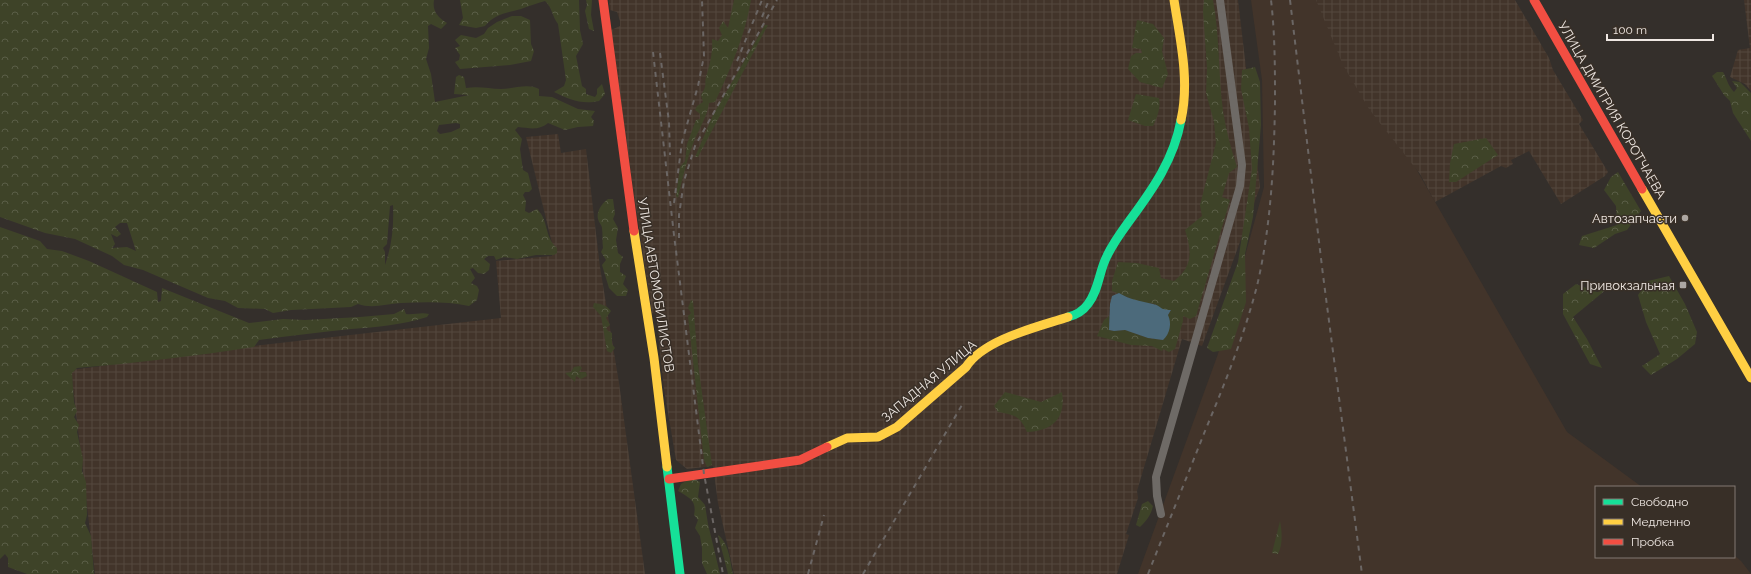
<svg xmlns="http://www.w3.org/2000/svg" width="1751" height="574" font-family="Raleway,sans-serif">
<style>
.built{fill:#42342a}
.industrial{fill:url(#industrial-grid)}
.forest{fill:url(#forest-crowns);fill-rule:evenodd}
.water{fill:#4c6a7b}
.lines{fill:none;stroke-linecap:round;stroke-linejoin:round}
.street{stroke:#6e6a66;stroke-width:8}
.fast{stroke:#16e098;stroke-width:9}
.slow{stroke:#ffcf43;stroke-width:9}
.jam{stroke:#f24e42;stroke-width:9}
.rail{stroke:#6b6664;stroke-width:2;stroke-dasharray:5 5;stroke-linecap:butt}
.poi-dot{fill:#ada7a2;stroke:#382f27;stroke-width:1.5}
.labels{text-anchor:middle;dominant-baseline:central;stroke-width:3;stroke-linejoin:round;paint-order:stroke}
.street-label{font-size:13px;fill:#eee7e2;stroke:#382f27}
.poi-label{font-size:13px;fill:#eee7e2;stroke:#382f27;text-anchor:end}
</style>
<defs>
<pattern id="industrial-grid" width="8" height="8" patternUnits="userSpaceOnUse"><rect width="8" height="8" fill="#42342a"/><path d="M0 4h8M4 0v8" fill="none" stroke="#54483e"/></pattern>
<pattern id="forest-crowns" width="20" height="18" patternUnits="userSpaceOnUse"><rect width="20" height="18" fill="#3e4328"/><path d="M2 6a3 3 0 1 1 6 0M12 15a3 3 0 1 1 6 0" fill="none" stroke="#5a5e47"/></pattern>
</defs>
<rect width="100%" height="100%" fill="#342f2b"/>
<path class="built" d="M1251,0h87l18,64 211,368 75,55h-46v70h138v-2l7,6 10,13h-613l80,-220 46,-167 -2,-107z"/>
<path class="industrial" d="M609,0h629l22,187 -58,159 -20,-7 -45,152 1,7 -12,36 3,1 -12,39h-383l-16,-71 -5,-37 -26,3 -11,-9 -12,-71 -8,-75 -4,-1 -17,-112 -24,-171 9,-4v-5l-3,-9 -7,-2z
M1316,0h199l34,58 4,12 30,50 -4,4 29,48 -3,4 -44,28 -32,-53 -18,9 2,4 -7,4 -5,-2 -66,36 -15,-28 -51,-65 -26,-44z
M1744,0h7v91l-6,-7 -15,-7 8,-27 12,-2z
M558,134l3,19 25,-4 14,118 19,116 26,191h-550l-24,-204 191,-25 239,-27 -5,-57 56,-5v-13l-26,-106z"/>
<path class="forest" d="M0,0h434c-2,11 4,18 13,23l-6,6 -10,-5 -3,2 1,22 -3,11 5,15 4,28 34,-7 -15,-1 2,-17 3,-2 5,2 2,11c14,-2 23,1 35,1 12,0 27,-6 38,0v7l13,1 26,12 17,2 -4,6 3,4 -1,5 -15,1 -13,3 -17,-7c-10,8 -18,5 -30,4l-3,3 7,9 -2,10 3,21 5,3 4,16 -3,3h-4l-2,3 3,6 -1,10 4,2 8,-4c12,11 7,28 20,39v5l-3,2h-18l-19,4 -13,-2 -8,3 -2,-4h-6l-4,3 6,5 -1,6 -5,4 -6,-1 -5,-5 -3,1 5,9 -4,5 6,3 2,4 -2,10 -8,6c-22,-5 -46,-4 -68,-3 -15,1 -29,6 -43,1l-7,3 -60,3 -18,3 -8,-4 -27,-1 -13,-7 -17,-3 -65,-28 -19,-5 -12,-9 -37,-17 -30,-6 -45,-16zM456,123l4,1v4l-9,4 -11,2 -3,-3 2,-6zM393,205c1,20 -1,41 -8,60v-13l-2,-4 4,-4 3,-38zM120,223h7l9,28 -9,-4 -15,1 3,-4 -4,-10 6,3 4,-3 -6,-7z
M460,0h119l1,30 3,14 -7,12 6,30 4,3v5l9,3 2,-3v-5l5,-5 3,10 -6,7c-18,4 -30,-2 -45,-9l10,-6 2,-6 -8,-56c-6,-8 -6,-17 -13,-23 -8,2 -16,5 -24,8 -15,4 -26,5 -36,17l-9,2 -17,-3 4,-7z
M586,0h6l-1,15 3,16 -5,-2 -4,-18 2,-6z
M734,0h17c-6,36 -21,70 -36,102l-6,1c-2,14 -9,24 -15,38 -7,18 -12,38 -16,57l-2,-2 4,-29 5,-6 2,-17 9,-24 4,-1v-5l-5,-4 2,-4 6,-4 -2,-7c7,-11 3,-10 5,-18 4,-13 7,-25 6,-38l6,2 4,-6 -3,-7 4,-7 5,7z
M1204,0h9c7,37 5,74 10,111 3,19 8,38 14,56l-8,6 -7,24 8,3 -34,116 -6,3 -7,-3v5l-8,28 -6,3 -6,-3 -1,2 -10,-5 -21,-1 -34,-9 7,-16 5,-4v14l5,1 11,-1 23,8 15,2 5,-25 3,-5h-9l-7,-6 -16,-2 -27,-11v-10l6,-19 19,1 22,5 2,10 13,3c19,-15 18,-29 11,-51l17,-14 -2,-11 16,-62 -2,-21 -8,-29 1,-25 -4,-57z
M512,16h9l9,4 1,24 3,7 -3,10 -21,4 -50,4 -5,-7 4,-2 1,-5 -5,-7 5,-2 -5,-6 6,-5 15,3 8,-4 4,-6 9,-6z
M1137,20l16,4 11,14 -2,13 6,23 -6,14 -22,-6 -12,-13 3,-13 5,-3h6l-1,-4 -9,-1z
M765,25h3l-70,132h-3l18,-42z
M1255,67l5,15 1,43 -8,92 -8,37 1,48 -15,47 -18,3 -6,-4 31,-86 14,-93 -3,-41 -8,-39 1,-19z
M1717,72h6c4,7 5,14 11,20l3,-4 -5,-7 8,1 11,11v48l-18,-28 -3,-12 -6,-6 -12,-19z
M1136,94l23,4c2,10 -2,20 -6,28h-8l-17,-6z
M1486,138l12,17 -42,27h-7l1,-19 4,-19z
M1618,172l23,39 -14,19 -12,4 -21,14 -15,-3 3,-9 35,-11 -1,-19 -12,-16 7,-13z
M608,199h5l2,15 -2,5 5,9 -2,12 2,13 5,4 -3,7v8l6,4 -3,8 5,6 -2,6h-9l-8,-8 -7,-23 4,-5 -5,-8 2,-4c-1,-7 0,-13 -1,-20 0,-3 -3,-5 -4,-9 -2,-7 4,-16 10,-20z
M0,227l40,14 7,8 15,2 27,10 68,31 1,10 3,-1 1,-13 87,35 34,-4 22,1 55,-3 34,-3 10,-5 2,5c8,1 15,-2 23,0l-2,3c-25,8 -50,10 -76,12 -31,3 -62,7 -92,11l-5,7c-59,9 -118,16 -177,21l-5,5 2,29 3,9 -3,6 5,8 -2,7 6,27 -1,12 4,11 1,33 -2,8 6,13 3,38h-67l-19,-7v-9l-3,-4 -5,5z
M1669,276l16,28 12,28 -2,12 -18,15 -26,16 -9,-9 18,-12 -14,-32 -8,-27 10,-14z
M1576,284l21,8 11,-4 -35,29 14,22 15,29 -12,-4 -27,-50v-20z
M691,300l2,1 5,63 14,101 -5,2 -3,-7 -16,-144 3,-3 -3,-5z
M594,303c8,1 12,2 17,8l-5,7 4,7 -4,3 2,3 4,2v11l3,4 -4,5 -4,-2 -6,-35 -8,-9z
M580,366l2,2 -3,4h7l1,4 -6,3 -5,-3 -1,6 -10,-9 6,-1 3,-5z
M1005,392l36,10 21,-10c4,26 -9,39 -35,40 -7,-16 -12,-17 -29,-20l-4,-6z
M688,480h8l4,2 -2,15 7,8 3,19 12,50h-13l-5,-11v-15l-2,-12 -5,-8 3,-8 -4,-5c3,-14 -4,-17 -16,-24l3,-7z
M1148,501l5,5c-2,9 -6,14 -13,21l-4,-2 6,-21z
M1280,521c2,11 3,23 -2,33l-6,-1z
M718,535c11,8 12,26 15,39h-5z"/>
<path class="water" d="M1119,293c11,7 22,8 34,11 9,2 6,6 18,6l-3,5c4,8 2,19 -5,25l-15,-2 -23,-8 -11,1 -5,-1 1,-26 2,-8z"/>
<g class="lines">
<path class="street" d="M1161,514l-4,-18 -1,-19 84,-291 2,-21 -22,-165"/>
<path class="fast" d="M1068,317c8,-2 15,-6 20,-13 11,-14 11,-33 19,-48 6,-13 15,-25 23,-36 23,-31 44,-61 51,-100
M667,467l13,107"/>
<path class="slow" d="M1174,0c6,39 16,81 7,120
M1642,189l109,189
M634,231l20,127 13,109
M827,447l20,-9 31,-1 19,-10 69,-60c18,-28 72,-40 102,-50"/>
<path class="jam" d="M603,0l31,231
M1534,0l108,189
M669,479l131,-19 27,-13"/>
<path class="rail" d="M1290,0l33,275 39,299
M762,17l7,-17
M653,52l21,183 30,239 19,100
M660,53l9,69 1,33
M737,61l25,-61
M674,203l8,-61 16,-56 6,-30 -2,-56
M679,238v-23l5,-34 11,-35 82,-146
M808,574l16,-59
M863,574l99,-169
M1148,574c19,-48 38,-95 57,-143 20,-48 39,-95 52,-145 14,-60 17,-122 18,-183 0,-35 0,-69 -4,-103"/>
</g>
<g class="poi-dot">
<circle cx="1685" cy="218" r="4"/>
<rect x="1679" y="281" width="8" height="8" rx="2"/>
</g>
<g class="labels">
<g class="street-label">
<text transform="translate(1612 110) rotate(60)">УЛИЦА ДМИТРИЯ КОРОТЧАЕВА</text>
<text transform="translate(656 285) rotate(81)">УЛИЦА АВТОМОБИЛИСТОВ</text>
<text transform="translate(929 381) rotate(-40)">ЗАПАДНАЯ УЛИЦА</text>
</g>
<g class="poi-label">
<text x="1677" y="218">Автозапчасти</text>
<text x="1675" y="285">Привокзальная</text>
</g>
</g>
<rect x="1595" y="486" width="140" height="72" fill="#382f27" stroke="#817972"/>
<rect x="1603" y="499" width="20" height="6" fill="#16e098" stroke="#817972"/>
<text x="1631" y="506" font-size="12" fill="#eee7e2">Свободно</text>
<rect x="1603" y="519" width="20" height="6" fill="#ffcf43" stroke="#817972"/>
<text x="1631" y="526" font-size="12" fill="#eee7e2">Медленно</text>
<rect x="1603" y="539" width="20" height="6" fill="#f24e42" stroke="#817972"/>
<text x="1631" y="546" font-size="12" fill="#eee7e2">Пробка</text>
<path d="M1607 34v6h106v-6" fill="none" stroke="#eee7e2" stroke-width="2"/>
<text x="1613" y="34" font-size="12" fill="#eee7e2" stroke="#382f27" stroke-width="3" paint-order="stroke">100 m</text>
</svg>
